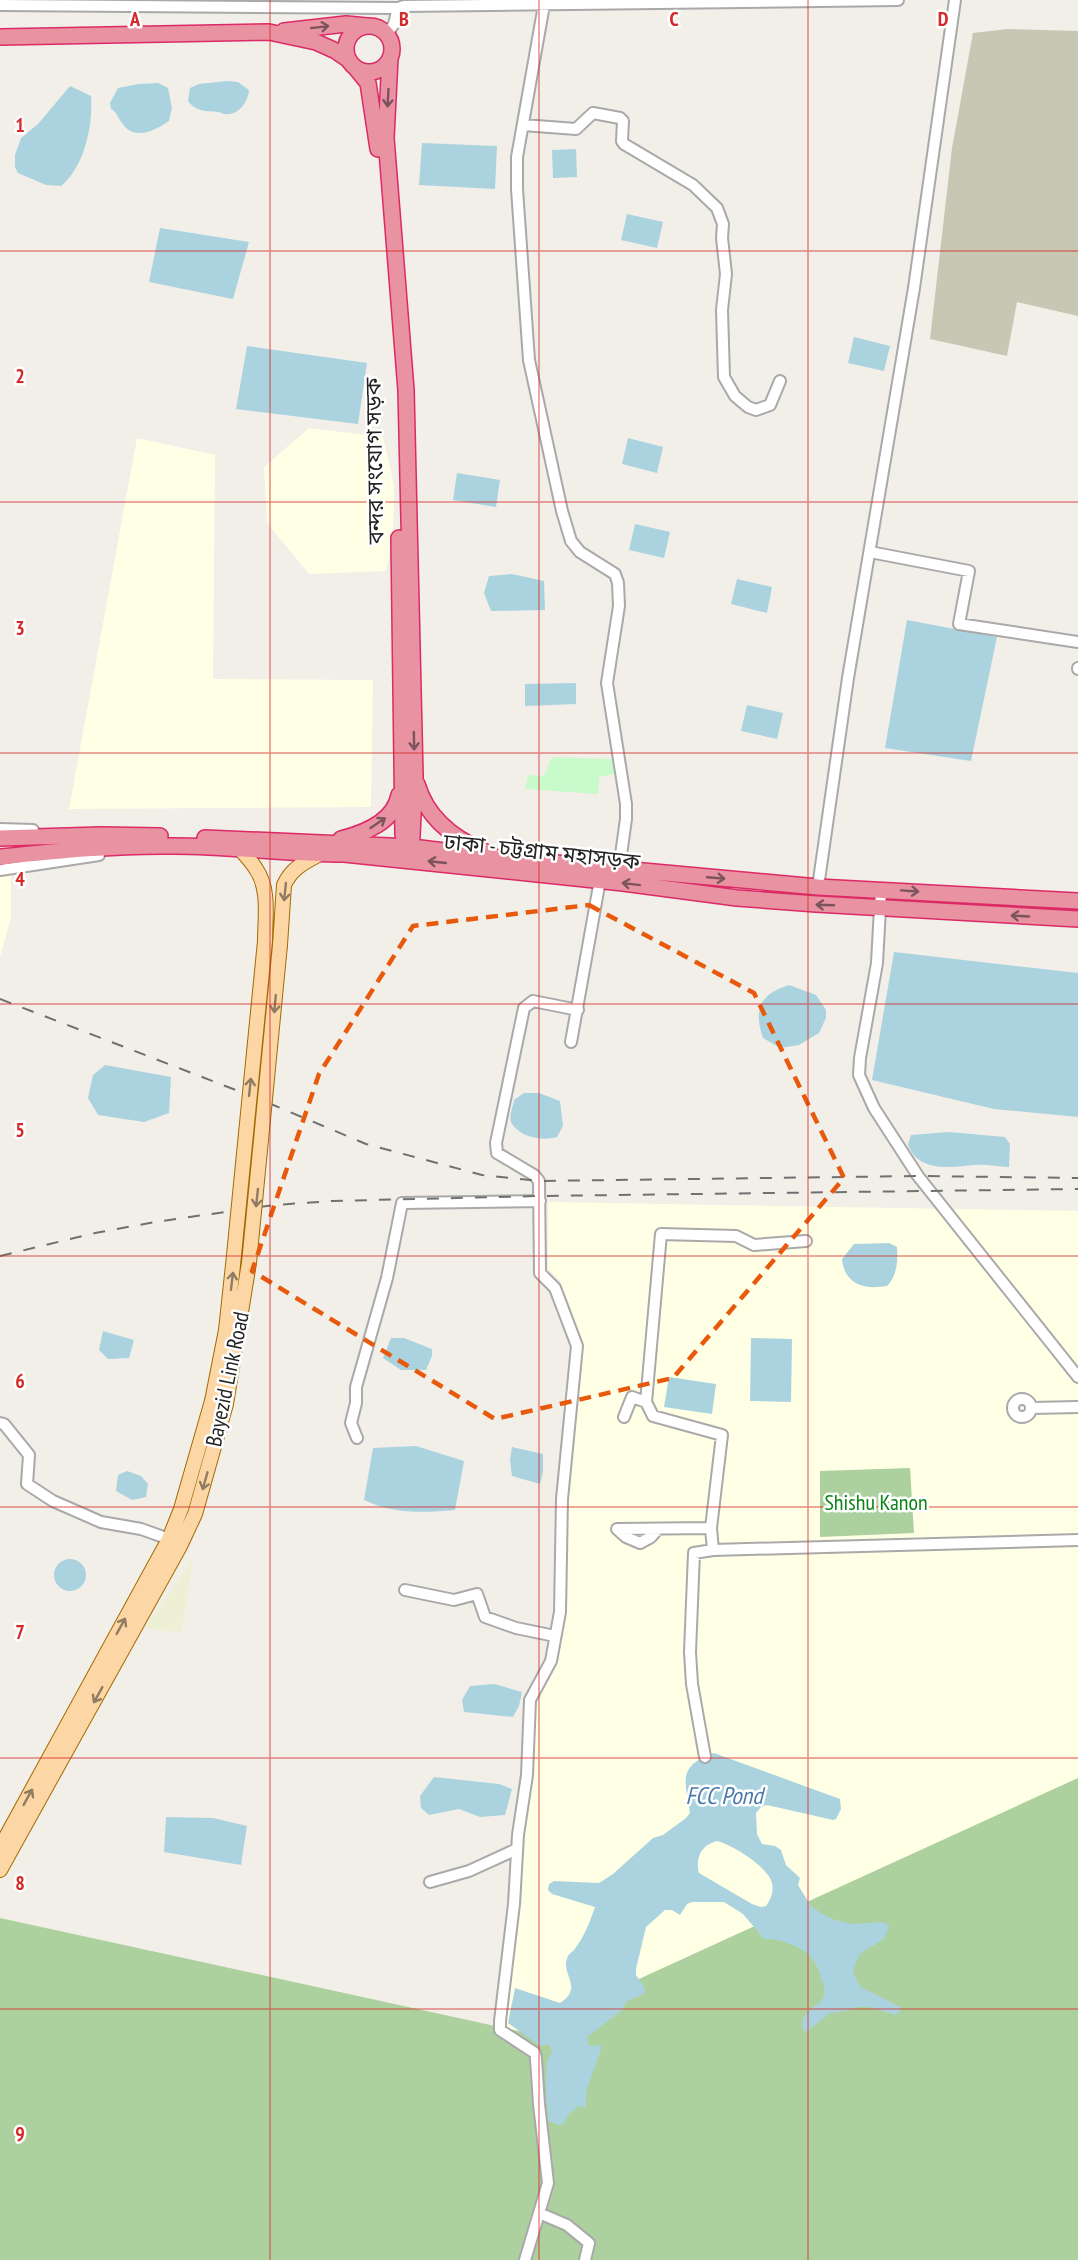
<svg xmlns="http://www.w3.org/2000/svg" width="1078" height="2260" font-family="'PT Sans Narrow','Noto Sans Bengali',sans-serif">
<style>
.education{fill:#ffffe5}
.construction{fill:#c7c7b4}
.farmland{fill:#eef0d5}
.forest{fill:#add19e}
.park{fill:#c8facc}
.water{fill:#aad3df;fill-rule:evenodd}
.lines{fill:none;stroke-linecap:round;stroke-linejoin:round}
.minor-casing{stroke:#a9a9a9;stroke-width:14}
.major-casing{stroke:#a06b00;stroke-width:16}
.highway-casing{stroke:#dc2a67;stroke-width:18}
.minor{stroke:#fff;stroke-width:10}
.major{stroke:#fcd6a4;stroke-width:14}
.highway{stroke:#e892a2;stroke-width:15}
.rail{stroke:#707070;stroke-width:2;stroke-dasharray:12 12;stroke-linecap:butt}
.major-bridge-casing{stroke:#a06b00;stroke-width:16;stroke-linecap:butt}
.major-bridge{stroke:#fcd6a4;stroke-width:14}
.oneway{stroke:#7b545c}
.oneway2{stroke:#8f7c63}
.marked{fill:none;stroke:#e8590c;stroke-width:4.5;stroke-dasharray:12 8;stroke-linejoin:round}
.grid{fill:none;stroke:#d62828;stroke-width:1.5;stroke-opacity:0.55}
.labels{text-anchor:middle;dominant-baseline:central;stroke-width:5;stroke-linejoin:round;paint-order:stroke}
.street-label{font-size:22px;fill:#222;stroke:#fff}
.park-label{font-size:22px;fill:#0c8416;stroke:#fff}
.water-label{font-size:24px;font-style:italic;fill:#4a7aab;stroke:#fff}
.grid-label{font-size:20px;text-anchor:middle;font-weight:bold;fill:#d62828;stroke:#fff;stroke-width:5;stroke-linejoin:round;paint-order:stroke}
</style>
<rect width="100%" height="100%" fill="#f2efe9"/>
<path class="education" d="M309,428l74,9 11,48 -1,54 -7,32 -77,3 -42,-51 -3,-56z
M137,438l78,17 -2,224 160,1 -2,127 -302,2z
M11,876v42l-11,39v-80z
M548,1202l530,9v832l-156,57 -418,-70 18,-195 10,-61 2,-73 24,-39 9,-50 1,-113 15,-157 -23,-61 -12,-12z"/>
<path class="construction" d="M1007,29l71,2v285l-61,-14 -10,54 -77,-17 22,-191 21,-115z"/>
<path class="farmland" d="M193,1558l-11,75 -37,-5z"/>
<path class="forest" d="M910,1468l4,65 -94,4v-66z
M1078,1778v482h-1078v-342l523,114z"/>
<path class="park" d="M552,757l60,2 3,15 -16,3 -1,17 -73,-5 3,-14 16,1z"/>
<path class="water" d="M227,81l11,1 11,8c-1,11 -9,24 -21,24 -2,1 -7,-1 -9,-2 -12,-1 -23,0 -31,-11l2,-13 9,-4z
M158,83l10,5 4,20 -3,13c-13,9 -35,21 -47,2 -5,-6 -4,-10 -11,-14l-1,-6 8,-15 20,-4z
M70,86l21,10c2,29 -6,70 -30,90l-15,-1 -28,-12 -3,-6v-12l6,-17 17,-14z
M422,143l75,3 -2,43 -76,-4z
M576,149l1,28 -24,1 -1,-28z
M627,214l36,8 -6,26 -36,-8z
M160,228l89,14 -16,57 -84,-17z
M854,337l36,9 -6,25 -36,-8z
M247,346l120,17 -9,61 -122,-15z
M628,438l35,9 -6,26 -35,-9z
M457,473l43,7 -4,27 -43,-7z
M635,524l35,8 -6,26 -35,-8z
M512,574l32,7 1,29 -54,1 -7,-18 5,-17z
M737,579l35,8 -5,26 -36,-9z
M907,620l90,17 -26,124 -86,-13z
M576,683v21l-51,2v-22z
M747,705l36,8 -6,26 -36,-8z
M894,952l184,21v144l-84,-8 -122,-29z
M789,985l27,10 10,15v8l-7,15 -20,12 -19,3 -17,-10c-10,-29 -3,-44 26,-53z
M105,1065l66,12 -2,36 -25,9 -46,-7 -10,-17 5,-23z
M524,1093h15l21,8 3,25 -6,11c-13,4 -36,1 -45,-13 -4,-7 1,-17 2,-24z
M949,1132l56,5 5,7 -1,23c-11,0 -23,-3 -34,-2 -24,2 -56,8 -67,-20l3,-10z
M889,1243l8,4c1,14 0,29 -10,39 -23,4 -43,-2 -45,-27l12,-15z
M103,1331l31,9 -5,18 -21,1 -9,-9z
M391,1338h13l28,11v7l-6,14h-25l-18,-12z
M751,1338l41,1 -1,63 -41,-1z
M669,1377l47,7 -4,30 -48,-7z
M416,1446l48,15 -9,49c-32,3 -62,4 -91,-10l9,-52z
M512,1447l31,7v18l-3,12 -28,-8 -2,-16z
M127,1471l14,5 7,8 -2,13 -14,3 -16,-9 2,-16z
M54 1575a16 16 0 1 1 32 0a16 16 0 1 1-32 0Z
M494,1684l28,8 -3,14 -6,11 -49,-5 -2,-12 8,-14z
M714,1753l126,46 1,10 -5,10 -3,1 -66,-15 -6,2 -5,6 1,21 5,10 13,2 6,4 5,15 14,13 -2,7 13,21 11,8 13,6 17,4 30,-2 7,3 -4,12c-18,16 -26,8 -32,36l8,14 41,21 -6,7 -27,-8h-13l-6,3 -20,3 -24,19 -3,-2c-4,-22 17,-22 21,-34 2,-6 -1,-13 -3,-18 -2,-7 -5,-16 -10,-21 -10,-11 -33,-19 -47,-18l-21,-25 -19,-12h-32l-5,2 -7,11 -8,-5h-7l-19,17 -10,42v6l9,13 -1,6 -17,7 -5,9 -35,27 2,9 12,-1v4l-15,43v15l-7,-1 -10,8 -5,9 -5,2 -11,-4c0,-16 -7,-57 4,-69l-2,-8 -10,2 -32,-23 7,-35 45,15c25,-16 -1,-29 8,-47 0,-1 5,-5 6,-6 10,-13 16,-28 21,-43l-43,-13 -4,-4 1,-6 5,-3 45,2 14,-9 40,-36 10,-3 23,-17 4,-5c-5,-32 -13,-47 24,-60zM717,1841c16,4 51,26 55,42 2,8 -1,16 -6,23l-5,1 -9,-3 -53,-31c-4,-15 2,-28 18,-32z
M434,1777l65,7 13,5 -7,26 -25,2 -21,-8 -30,6 -8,-7 -1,-12z
M166,1817l47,1 34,8 -6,39 -77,-13z"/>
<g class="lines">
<g class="minor-casing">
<path id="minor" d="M0,5l398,3
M544,5l-27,152v32l12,171 33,151 9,30 9,11 35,22 3,9 1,23 -12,77 19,121v15l-7,50
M387,34l7,-10 4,-16 6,-2 494,-6
M523,125l53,4 17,-16 27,5 3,3 -1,20 2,3 69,41 24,23 6,16 -1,14 4,36 -4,36 2,67 11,19 13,11 8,3 14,-5 10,-24
M870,552l99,19 -10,53 119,18
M1078,668v1
M0,829l33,1
M0,870l99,-15 1,-8
M818,887l30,-209 66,-390 41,-288
M881,890l-4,73 -17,95 -1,17 15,33 44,68 160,201
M571,1042l29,-162
M806,1241l-52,4 -18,-9 -75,-2 -15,168 7,14 69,19 -11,93 2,22 365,-10
M1013 1408a9 9 0 1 1 18 0a9 9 0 1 1-18 0Z
M1031,1408l47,-1
M624,1417l8,-20 14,5
M0,1423l4,1 25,31 -2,29 26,17 48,21 40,7 28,10
M357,1438l-6,-15 5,-20v-16l31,-109 15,-75 138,-2
M617,1529l94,-1
M617,1529l9,8 14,6 11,-6 7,-8
M405,1590l49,10 23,-6 8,23 31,11 39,8
M705,1757l-13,-73 -2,-32 4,-99 19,-3
M430,1882l39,-11 48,-22
M539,2213l28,12 22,18 -4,17
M525,2260l23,-77 -9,-79 -3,-45 -1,-6 -35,-23v-9l14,-117 4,-69 9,-60 3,-75 21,-39 9,-49 2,-113 15,-153 -22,-58 -15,-15 -1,-92 -5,-6 -37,-22 -1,-10 28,-135 9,-7 45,9"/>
</g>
<g class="major-casing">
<path id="major" d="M241,850c5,6 11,12 15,19 14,20 9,49 9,72
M280,945l4,-60c7,-16 19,-22 34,-30
M0,1848l169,-309 12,-30 31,-108
M0,1870l180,-324 15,-32 31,-110"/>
</g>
<g class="highway-casing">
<path id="highway" d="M346 49a23 23 0 1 1 46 0a23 23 0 1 1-46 0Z
M284,31l62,-7 21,2
M0,37l269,-5 47,10 20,9 13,9
M390,58l-4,80 20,252 9,386 -4,79
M355,67l13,16 10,66
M399,538l4,297
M417,784c10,34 35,54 67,67
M0,838l101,-3 59,1
M205,838l207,9 89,11 317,29 260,14
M341,839c24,-6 53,-17 58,-44
M0,857c58,-6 116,-12 174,-11 57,0 114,8 170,8l279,29 114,15 79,6 262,15"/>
</g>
<use href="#minor" class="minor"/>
<use href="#major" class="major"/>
<use href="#highway" class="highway"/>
<path class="rail" d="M0,999l259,100 107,45 116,31 57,6 379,-5 160,2
M0,1256l95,-23 60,-11 119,-17 58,-4 208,-5 538,-7"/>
<g class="major-bridge-casing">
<path id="major-bridge" d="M212,1401l14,-71 7,-65 32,-324
M226,1404l23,-141 31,-318"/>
</g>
<use href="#major-bridge" class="major-bridge"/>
</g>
<defs><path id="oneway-shaft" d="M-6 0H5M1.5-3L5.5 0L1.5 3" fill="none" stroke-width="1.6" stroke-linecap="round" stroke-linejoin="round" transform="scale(1.5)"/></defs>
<g class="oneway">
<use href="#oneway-shaft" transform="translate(320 27) rotate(-7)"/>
<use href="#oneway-shaft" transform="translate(388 98) rotate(93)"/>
<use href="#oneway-shaft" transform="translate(414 741) rotate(89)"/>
<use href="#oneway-shaft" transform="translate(378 823) rotate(-34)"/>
<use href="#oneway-shaft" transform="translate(437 862) rotate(-174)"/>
<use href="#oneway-shaft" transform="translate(716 878) rotate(5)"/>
<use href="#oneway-shaft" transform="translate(631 884) rotate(-173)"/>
<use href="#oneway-shaft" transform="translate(910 891) rotate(4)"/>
<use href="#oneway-shaft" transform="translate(825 905) rotate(-178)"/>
<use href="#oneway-shaft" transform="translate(1020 916) rotate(-177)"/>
</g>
<g class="oneway2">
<use href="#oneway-shaft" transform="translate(285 892) rotate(96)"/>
<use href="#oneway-shaft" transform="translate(275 1004) rotate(95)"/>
<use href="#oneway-shaft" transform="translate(250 1087) rotate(-84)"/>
<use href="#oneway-shaft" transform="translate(257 1198) rotate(96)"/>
<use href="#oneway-shaft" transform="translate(232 1281) rotate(-83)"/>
<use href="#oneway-shaft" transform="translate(205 1481) rotate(106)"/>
<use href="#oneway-shaft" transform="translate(121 1626) rotate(-61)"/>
<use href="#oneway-shaft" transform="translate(98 1695) rotate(119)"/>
<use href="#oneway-shaft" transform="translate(28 1797) rotate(-61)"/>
</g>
<path class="marked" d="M589,905l165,88 90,185 -171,200 -178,41 -243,-148 67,-197 94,-148z"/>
<path class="grid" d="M270,0v2260M539,0v2260M808,0v2260M0,251h1078M0,502h1078M0,753h1078M0,1004h1078M0,1256h1078M0,1507h1078M0,1758h1078M0,2009h1078"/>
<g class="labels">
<g class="street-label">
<text transform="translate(374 461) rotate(-91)">বন্দর সংযোগ সড়ক</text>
<text transform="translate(542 851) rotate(6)">ঢাকা - চট্টগ্রাম মহাসড়ক</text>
<text transform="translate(227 1379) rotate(-78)">Bayezid Link Road</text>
</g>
<g class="park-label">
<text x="876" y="1502">Shishu Kanon</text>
</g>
<g class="water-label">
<text x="724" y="1795">FCC Pond</text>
</g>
</g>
<g class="grid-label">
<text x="135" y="26">A</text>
<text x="404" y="26">B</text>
<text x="674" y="26">C</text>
<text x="943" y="26">D</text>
<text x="20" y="132">1</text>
<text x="20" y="383">2</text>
<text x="20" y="635">3</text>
<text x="20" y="886">4</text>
<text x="20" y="1137">5</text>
<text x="20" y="1388">6</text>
<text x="20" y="1639">7</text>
<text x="20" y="1890">8</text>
<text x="20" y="2141">9</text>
</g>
</svg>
